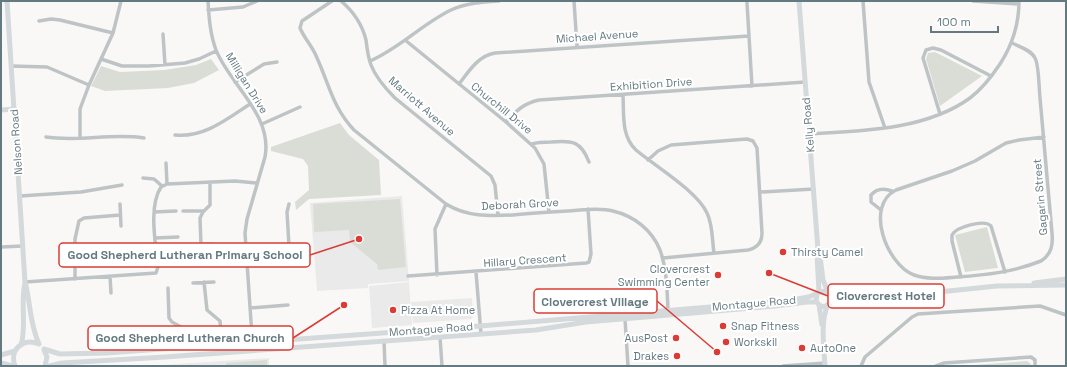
<svg xmlns="http://www.w3.org/2000/svg" width="1067" height="367" font-family="'Space Grotesk',sans-serif">
<style>
.built{fill:#eaeaea}
.green{fill:#daddd6}
.lines{fill:none;stroke-linecap:round;stroke-linejoin:round}
.street{stroke:#bec4c6;stroke-width:3.5}
.secondary{stroke:#d4d9dc;stroke-width:5}
.poi-dot{fill:#da3c35;stroke:#fff;stroke-width:1.5}
.labels{text-anchor:middle;dominant-baseline:central;stroke-width:4;stroke-linejoin:round;paint-order:stroke}
.street-label{font-size:11px;fill:#657a80;stroke:#fff}
.poi-label{font-size:11px;fill:#657a80;stroke:#fff;text-anchor:start}
.leader{fill:none;stroke:#da3c35;stroke-width:1.5}
.callout-dot{fill:#da3c35;stroke:#fff;stroke-width:1.5}
.callout{fill:#fff;stroke:#da3c35;stroke-width:1.5}
.callout-label{font-size:12px;text-anchor:middle;font-weight:bold;fill:#657a80}
</style>
<rect width="100%" height="100%" fill="#f9f8f6"/>
<path class="built" d="M402,196l7,85 -41,3v4l-51,3 -7,-88z
M409,282l3,43 -40,3 -3,-42z
M472,298l1,19 -2,2 -58,4 -2,-21z
M269,358v8h-121z"/>
<path class="green" d="M935,52l47,24 -42,30 -14,-47 2,-6z
M211,59l8,11 -25,13 -26,5 -63,3 -14,-5 10,-20 19,6 44,-2 32,-5z
M340,123l9,12 30,25 2,35 -72,4 -13,11 -1,-8 14,-12 -1,-24 -5,-7 -32,-8v-4z
M400,199l6,68 -28,3 -1,-6 -27,-22 -1,-12 -35,2 -1,-28z
M987,227l11,41 -33,4 -10,-37z
M267,360v6h-41v-3z
M1027,361l4,3v2h-69z"/>
<g class="lines">
<path class="street" d="M208,1c1,16 2,33 8,49 14,35 57,65 49,107l-18,62 -2,14 8,118
M332,1l-30,20 -2,7c4,10 13,19 17,30 12,26 16,50 37,72l92,74c21,13 43,12 67,11 18,-2 36,-3 55,-4 14,-1 31,-4 45,0 21,5 39,19 47,39 7,19 7,40 8,60
M341,1c13,11 21,23 25,39 1,9 2,17 5,25 5,13 14,23 24,33l96,78 4,9 3,30
M574,1l3,46
M863,1l6,81 16,46
M973,1l46,3
M747,3l5,83
M208,10l35,-3 14,-6
M39,21l12,-2 9,1 53,13
M163,34l2,31
M405,40l101,82 29,26 9,16 5,48
M1012,43c8,4 19,7 23,15 4,7 4,31 5,40 4,45 8,90 12,135 1,11 0,21 -11,28 -28,11 -54,14 -84,16 -14,1 -29,3 -43,-2 -27,-10 -50,-69 -18,-85l56,-19 23,-10 31,-18 13,-3 25,-3
M101,59l21,7h27l36,-3 14,-4 17,-8
M370,61c30,-13 52,-37 81,-51 15,-7 32,-8 48,-9
M11,66l36,1 42,18 24,-52 8,-32
M235,82l29,-18 13,-2
M459,84c10,-13 19,-28 36,-31l254,-17
M623,95c1,19 -2,41 13,55 19,16 61,41 71,63 6,12 5,27 7,40
M940,114l-17,-56 3,-8 7,-2 8,2 50,26
M506,122c10,-11 18,-19 33,-22l266,-18
M262,124l38,-17
M809,134c53,-3 117,-4 161,-36 12,-9 22,-22 30,-34 13,-20 19,-40 19,-63
M175,135c29,3 52,-16 75,-31
M46,137c32,5 66,-4 98,1
M80,138v-29l9,-24
M532,144c6,-2 13,-2 19,-2 21,-2 30,-1 38,20
M648,160l10,-9 13,-6 76,-6 6,2 4,7 5,85c0,9 -5,15 -14,17l-85,8
M166,163l1,21
M143,178l11,1 8,7
M760,192l54,-3
M20,196l61,-4 41,-7
M120,204l1,22
M881,210l-10,-8v-7c6,-7 13,-7 21,-4
M183,211h21
M154,212l22,-1
M155,238l23,-1
M191,245l22,-1
M201,245l-1,-27 3,-6 7,-7v-23
M1,247l22,-1
M246,256l35,-2 6,-2 2,-6 -2,-34 2,-8
M158,265l24,-1
M476,272l5,62
M437,275l-2,-46 11,-25
M110,276l1,17
M408,276l178,-13 3,-1 2,-8 -3,-45
M961,277l-9,-36v-6c4,-8 32,-16 39,-9l14,46
M75,279v-40l4,-18 5,-3 36,-3
M25,282l131,-9 2,-6c-2,-22 -10,-60 3,-80l6,-3 68,-3 22,2
M204,282l3,28 13,11 2,24
M193,283l21,-1
M168,288l1,30 3,4 11,6 2,19
M250,308l38,-3
M625,319l3,47
M440,337l2,29
M384,341l1,25
M783,366l42,-3
M861,366l4,-9 47,-40 6,-3 122,-8 26,9
M936,366l8,-3 87,-6 4,3v6"/>
<path class="secondary" d="M7,1l18,281c6,22 4,40 14,62
M799,1l19,249 -1,4 2,38
M1,110l13,-1
M820,256l3,24 5,12
M1034,283l32,-4
M831,296h42l66,-4 58,-6 69,-1
M831,302l19,-3
M819,305l3,20
M21,345c6,-20 -1,-41 4,-62
M44,349l16,5 46,-1 374,-27 303,-25c9,-1 17,-2 25,-4 7,-1 17,-11 23,-2 2,3 1,5 -1,8l-6,4 -5,-2 -3,-4 1,-7
M44,350l3,7 -2,9
M1,355l14,-4
M1,363l12,3
M15,366c-6,-16 8,-29 24,-22
M49,366l13,-3 103,-6 371,-27 50,-8 189,-16 32,-4h10
M825,366c-1,-18 -5,-45 3,-61"/>
</g>
<g class="poi-dot">
<circle cx="783" cy="252" r="4"/>
<circle cx="718" cy="275" r="4"/>
<circle cx="393" cy="310" r="4"/>
<circle cx="723" cy="326" r="4"/>
<circle cx="676" cy="338" r="4"/>
<circle cx="726" cy="342" r="4"/>
<circle cx="802" cy="348" r="4"/>
<circle cx="677" cy="356" r="4"/>
</g>
<g class="labels">
<g class="street-label">
<text transform="translate(597 36) rotate(-4)">Michael Avenue</text>
<text transform="translate(247 83) rotate(58)">Milligan Drive</text>
<text transform="translate(651 84) rotate(-4)">Exhibition Drive</text>
<text transform="translate(422 106) rotate(41)">Marriott Avenue</text>
<text transform="translate(502 108) rotate(39)">Churchill Drive</text>
<text transform="translate(808 125) rotate(-95)">Kelly Road</text>
<text transform="translate(16 142) rotate(-94)">Nelson Road</text>
<text transform="translate(1040 197) rotate(-95)">Gagarin Street</text>
<text transform="translate(520 204) rotate(-3)">Deborah Grove</text>
<text transform="translate(525 260) rotate(-4)">Hillary Crescent</text>
<text transform="translate(754 303) rotate(-5)">Montague Road</text>
<text transform="translate(431 329) rotate(-4)">Montague Road</text>
</g>
<g class="poi-label">
<text x="791" y="252">Thirsty Camel</text>
<text x="710" y="269" text-anchor="end">Clovercrest<tspan x="710" dy="13">Swimming Center</tspan></text>
<text x="401" y="310">Pizza At Home</text>
<text x="731" y="326">Snap Fitness</text>
<text x="668" y="338" text-anchor="end">AusPost</text>
<text x="734" y="342">Workskil</text>
<text x="810" y="348">AutoOne</text>
<text x="669" y="356" text-anchor="end">Drakes</text>
</g>
</g>
<path class="leader" d="M359 239L310 255M769 273L828 296M717 352L657 301M344 305L293 338"/>
<g class="callout-dot">
<circle cx="359" cy="239" r="4"/>
<circle cx="769" cy="273" r="4"/>
<circle cx="717" cy="352" r="4"/>
<circle cx="344" cy="305" r="4"/>
</g>
<g class="callout">
<rect x="59" y="243" width="251" height="24" rx="4"/>
<rect x="828" y="284" width="116" height="24" rx="4"/>
<rect x="534" y="289" width="123" height="24" rx="4"/>
<rect x="88" y="326" width="205" height="24" rx="4"/>
</g>
<g class="callout-label">
<text x="185" y="259">Good Shepherd Lutheran Primary School</text>
<text x="886" y="300">Clovercrest Hotel</text>
<text x="595" y="306">Clovercrest Village</text>
<text x="190" y="342">Good Shepherd Lutheran Church</text>
</g>
<rect width="1067" height="367" fill="none" stroke="#657a80" stroke-width="4"/>
<path d="M931 26v6h67v-6" fill="none" stroke="#657a80" stroke-width="2"/>
<text x="937" y="26" font-size="12" fill="#657a80" stroke="#ffffff" stroke-width="3" paint-order="stroke">100 m</text>
</svg>
